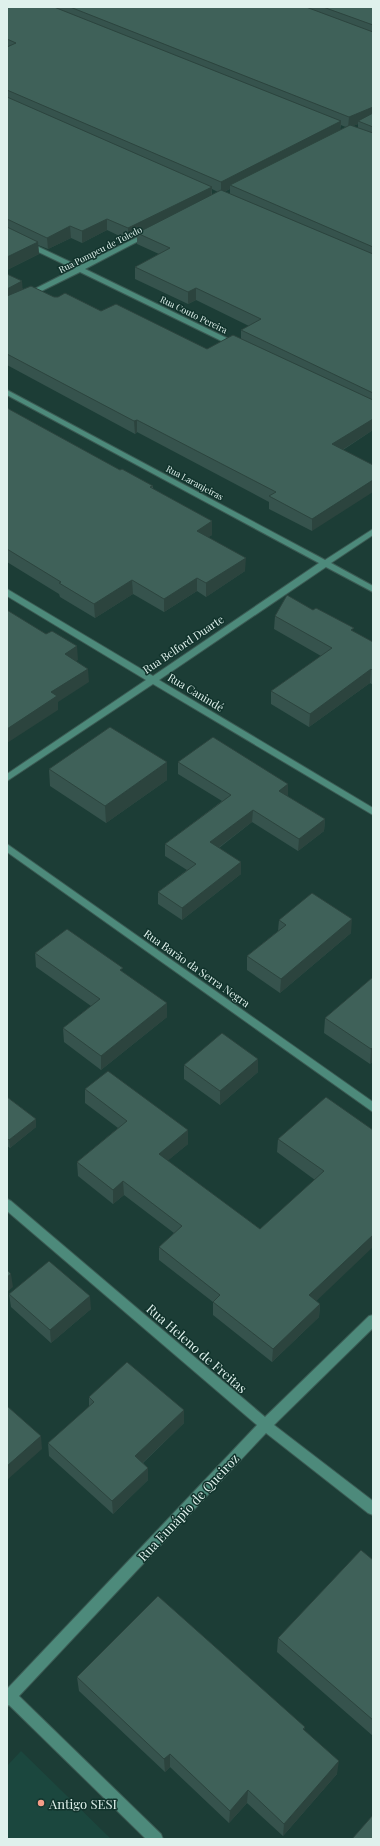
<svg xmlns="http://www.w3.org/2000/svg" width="380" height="1846" font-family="'Playfair Display',serif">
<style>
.built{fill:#1b473e}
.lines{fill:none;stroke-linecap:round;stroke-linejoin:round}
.minor-casing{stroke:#3b5a53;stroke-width:2}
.minor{fill:#4d8a7b;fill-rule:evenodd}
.wall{fill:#36534d;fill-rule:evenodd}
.shaded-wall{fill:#2c443e}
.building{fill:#3f6159;stroke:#2c443e}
.poi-dot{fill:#f49e88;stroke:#11332c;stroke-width:1.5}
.labels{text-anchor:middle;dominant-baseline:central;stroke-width:3;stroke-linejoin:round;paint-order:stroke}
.far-street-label{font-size:9px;fill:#dff1ec;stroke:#11332c}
.street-label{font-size:11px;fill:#dff1ec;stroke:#11332c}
.near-street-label{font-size:13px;fill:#dff1ec;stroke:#11332c}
.near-poi-label{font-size:13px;fill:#dff1ec;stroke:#11332c;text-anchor:start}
</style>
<rect width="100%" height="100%" fill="#1c3d36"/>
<path class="built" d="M21,1751l90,88h-104v-73z"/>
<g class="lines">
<g class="minor-casing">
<path id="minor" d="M7,232l72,34 67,-33h4v2l-65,34 156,76 -7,2 -154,-75 -73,36v-5l67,-34 -67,-32z
M7,390l318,170 48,-31v6l-42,28 42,23v6l-47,-25 -167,113 214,128v7l-220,-131 -146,97v-7l139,-94 -139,-84v-7l146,87 166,-113 -312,-168z
M7,844l366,258v10l-366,-260z
M7,1199l4,2 254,216 104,-101 4,-1v13l-99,97 99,76v14l-5,-2 -102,-80 -247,263 142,138 2,5h-17l-137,-134 -2,1v-19l1,1 249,-263 -250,-214z"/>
</g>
<use href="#minor" class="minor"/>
</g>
<path class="wall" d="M7,7h366v423l-30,20 -31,81 -43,-22v-7l-132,-70 -2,2 -128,-69v-91l16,15 31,8 47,14 106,38 34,-11v-8l8,-4 -53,-26 -8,4 -53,-25v-12l24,-13 -22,-10v-8l-9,4 -21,-10 -25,13 -11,-5 -23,11 -10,-4 1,9 -32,16zM358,124v4l-5,-2zM341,125l2,1 3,1 -6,3zM212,189l6,3 -6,3zM230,189v5l-6,-2z
M7,408l113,62 33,16v3l59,32v14l-4,2 37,34 -39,26 -9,-6 -33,21 -31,-18 -38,24 -35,-21 -1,-3 -52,-32z
M275,616l79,16 19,10v43l-3,-2 -61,44 -38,-23v-13l50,-35 -47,-27z
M167,762v18l-61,43 -56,-37 -1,-17z
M178,762l110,33 -1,1 38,23 -1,12 -26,20 -46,-29 -33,26 22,26 -59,46 -24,-16v-12l29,-22 -22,-14v-12l57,-43 -44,-27z
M279,920l72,13 -71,60 -33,-23v-14l31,-25z
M35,953l88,19 44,45 -66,53 -37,-28 -1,-14 28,-22 -55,-39z
M373,977v84l-3,3 -46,-31 1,-15z
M184,1065l74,7 -38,33 -36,-26z
M85,1089l103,41v14l-21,17 93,68 55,-49 -38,-28 1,-13 95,-9 -57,171 4,3 -1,13 -47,45 -59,-47v-13l-54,-42v-13l15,-14 -50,-38 -11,9 -35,-28 -1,-14 41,-34 -33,-25z
M7,1097l29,22v8l-26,21 -3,-2z
M9,1294l82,15 -40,34 -40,-36z
M89,1397l95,13v13l-41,40 5,5v12l-35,34 -64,-58 -1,-13 41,-36z
M373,1560v176l-96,-84 1,-14z
M77,1677l228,50 -1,3 33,44 -54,62 -36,-33 -18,20 -59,-56 -5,5 -86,-81z"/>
<path class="shaded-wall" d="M373,107v11l-15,3v3l-10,4 1,-11z
M341,121l-1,11 -110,53v4l-9,4v-11z
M212,187l-1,11 -74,35v3l-9,4v-12z
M107,219v11l-25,13v-12z
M70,226l1,12 -23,11 -1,-11z
M38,242l1,12 -32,16v-13z
M22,281l1,12 -16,8v-12z
M196,288v12l-8,4v-12z
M373,419v11l-42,27 1,-13z
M137,420v12l-2,2 -1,-13z
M373,480v12l-61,39v-12z
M212,521v14l-15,9v-13z
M246,558l-1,13 -39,26v-14z
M197,578v13l-33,21v-13z
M132,580l1,14 -38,24 -1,-14z
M77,646l1,14 -13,8v-14z
M88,669l1,13 -31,20v8l-51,33v-14l44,-37z
M371,669l-1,14 -61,44 1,-13z
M167,762v18l-61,43 -1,-17z
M288,784v11l-10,8 1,-12z
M253,810l-1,12 -42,32v-12z
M325,819l-1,12 -26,20 1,-12z
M241,862v12l-59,46v-12z
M352,919l-1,14 -71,60 1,-14z
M167,1003v14l-66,53v-14z
M373,1047v14l-3,3 1,-15z
M258,1059v13l-38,33v-14z
M36,1119v8l-26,21 -1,-8z
M188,1130v14l-29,24v-14z
M123,1181l1,14 -11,9v-14z
M373,1235v12l-65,62 1,-14z
M11,1274l2,13 -6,5v-15z
M90,1296l1,13 -40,34 -1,-13z
M320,1304l-1,13 -47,45 1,-13z
M184,1410v13l-48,46 -1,-13z
M41,1436l1,13 -35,31v-14z
M148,1468v12l-35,34 -1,-13z
M170,1754v13l-5,5 -1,-13z
M339,1761l-2,13 -54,62 1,-12z
M248,1790l-1,13 -18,20 1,-12z"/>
<path class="building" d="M7,7h47l287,114 -120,61 -214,-92v-43l9,-4 -9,-4z
M70,7h236l67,25v75l-24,10z
M323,7h50v18z
M7,97l205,90 -84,41 -21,-9 -25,12 -12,-5 -23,12 -40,-19z
M373,113v14l-15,-6z
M350,125l23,8v114l-143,-62z
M221,190l152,64v139l-132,-63 20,-11 -65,-31 -8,4 -53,-25 35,-19 -33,-15z
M7,227l31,15 -31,15z
M7,274l15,7 -15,8z
M31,286l23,11h4l7,-4 36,18 15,-7 91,45 26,-14 140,65v19l-41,25 41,21v15l-61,39 -43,-23 7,-4 -139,-72 -3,1 -127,-67v-58z
M7,408l113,62 2,-1 31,17 -3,1 62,34 -15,10 49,27 -40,25 -9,-5 -33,21 -32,-19 -38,24 -35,-21 2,-1 -54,-33z
M287,595l26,15 3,-2 38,20 -3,2 22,12v29l-2,-2 -61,45 -39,-23 61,-43 -57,-32z
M7,610l39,24 6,-3 25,15 -12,8 23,15 -37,23 6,4 -50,33z
M110,727l57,35 -62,44 -56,-37z
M213,737l75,47 -9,7 46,28 -26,20 -46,-29 -43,32 31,20 -59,46 -24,-16 38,-28 -31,-20 66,-49 -53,-33z
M312,893l40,26 -71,60 -34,-23 39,-31 -7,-5z
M67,929l56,39 -3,2 47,33 -66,53 -38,-28 37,-29 -65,-46z
M373,977v70l-2,2 -46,-31z
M222,1033l36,26 -38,32 -36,-26z
M108,1071l80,59 -29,24 101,75 64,-58 -46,-32 48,-42 47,33v105l-64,60 11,9 -47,45 -60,-47 7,-7 -61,-48 23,-21 -59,-45 -10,9 -36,-28 50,-41 -42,-32z
M7,1097l29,22 -27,21 -2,-2z
M49,1261l41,35 -40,34 -41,-36z
M7,1270l4,4 -4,3z
M127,1362l57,48 -49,46 13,12 -36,33 -64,-58 46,-41 -5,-5z
M7,1406l34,30 -34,30z
M361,1550l12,10v160l-95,-82z
M158,1596l147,131 -2,2 36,32 -55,63 -36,-34 -18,21 -60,-57 -6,5 -87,-82z
M373,1815v24h-21z"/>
<circle class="poi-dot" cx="41" cy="1803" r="4"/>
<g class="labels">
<g class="far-street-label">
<text transform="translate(100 249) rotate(-27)">Rua Pompeu de Toledo</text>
<text transform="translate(194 314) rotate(26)">Rua Couto Pereira</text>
<text transform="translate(195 482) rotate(28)">Rua Laranjeiras</text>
</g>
<g class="street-label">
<text transform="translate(183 644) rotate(-34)">Rua Belford Duarte</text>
<text transform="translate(196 692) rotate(31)">Rua Canindé</text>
<text transform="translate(197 968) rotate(35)">Rua Barão da Serra Negra</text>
</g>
<g class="near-street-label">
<text transform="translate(197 1348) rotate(41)">Rua Heleno de Freitas</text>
<text transform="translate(188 1507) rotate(-47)">Rua Eunápio de Queiroz</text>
</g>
<g class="near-poi-label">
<text x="49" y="1803">Antigo SESI</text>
</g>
</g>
<rect width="380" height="1846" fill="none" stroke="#dff1ec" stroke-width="16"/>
</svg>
